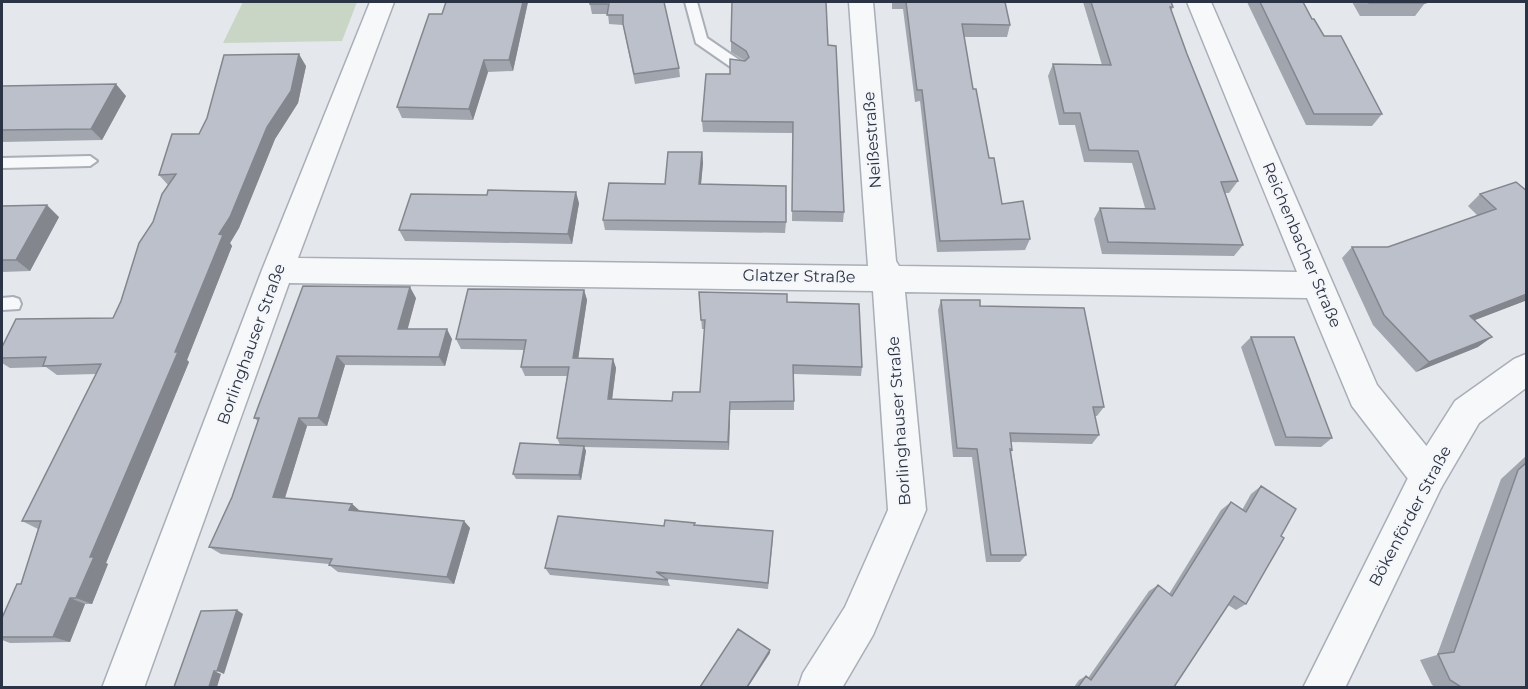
<svg xmlns="http://www.w3.org/2000/svg" width="1528" height="689" font-family="Montserrat,sans-serif">
<style>
.green{fill:#c9d6c5}
.lines{fill:none;stroke-linecap:round;stroke-linejoin:round}
.service-casing{stroke:#a9aeb7;stroke-width:4}
.minor-casing{stroke:#a9aeb7;stroke-width:3}
.tertiary-casing{stroke:#a9aeb7;stroke-width:3}
.service{fill:#f7f8fa;fill-rule:evenodd}
.minor{fill:#f7f8fa;fill-rule:evenodd}
.tertiary{fill:#f7f8fa;fill-rule:evenodd}
.wall{fill:#a1a5ae}
.shaded-wall{fill:#83868d}
.building{fill:#bbc0ca;stroke:#83868d;stroke-width:1.5}
.labels{text-anchor:middle;dominant-baseline:central;stroke-width:4.5;stroke-linejoin:round;paint-order:stroke}
.street-label{font-size:16px;fill:#2b3445;stroke:#f4f6f9}
</style>
<rect width="100%" height="100%" fill="#e4e7ec"/>
<path class="green" d="M243,2h114l-15,39 -119,2z"/>
<g class="lines">
<g class="service-casing">
<path id="service" d="M685,2h12l10,36 38,26 2,3 -2,3h-10l-39,-27z
M90,156l7,5 -7,5 -88,2v-10z
M13,297l6,2 2,5 -2,5 -17,1v-12z"/>
</g>
<g class="minor-casing">
<path id="minor" d="M370,2h24l-96,256 570,8 -19,-264h24l23,259 3,5 398,6 -110,-270h24l166,383 64,79 5,12 -5,12 -13,5 -13,-5 -63,-82 -45,-108 -402,-6 21,218 -53,125 -31,53h-44l5,-15 42,-66 43,-97 -15,-219 -584,-8 -145,405h-42l160,-418z"/>
</g>
<g class="tertiary-casing">
<path id="tertiary" d="M1526,354v34l-47,35 -38,65 -96,200h-42l112,-224 40,-63 59,-42z"/>
</g>
<use href="#service" class="service"/>
<use href="#minor" class="minor"/>
<use href="#tertiary" class="tertiary"/>
</g>
<path class="wall" d="M446,2h82l-15,69 -25,1 -15,48 -71,-2 -5,-11 45,-93z
M664,2l15,66 1,9 -45,7 -12,-59 -14,-1 -1,-10h-16l-2,-10z
M892,2h113l5,23 -3,12h-43l9,52 16,69 13,46 28,35 -5,11 -88,2 -17,-151 -5,1 -12,-93h-11z
M1083,2h88l2,5 -2,5 16,42 51,127 -9,12h-4l18,52 -9,11 -132,-2 -8,-35 6,-11h45l-13,-45 -48,-1 -9,-37h-16l-11,-49 5,-12 49,1z
M1247,2h56l9,17 70,95 -10,12 -66,-1z
M1352,2h72l1,1 -10,13h-55z
M731,41l97,4 16,167 -1,10 -51,-1 1,-88 -90,-1 -1,-11 28,-47 15,-13 -14,-9z
M306,66l-8,37 -23,36 -36,89 -9,15 2,3 -45,114 2,2 -83,201 2,1 -16,40h-7l-15,38 -60,1 -8,-3v-22l19,-34 17,-55 -16,-8 74,-147 -39,1 -11,-8 -36,1 -8,-5v-5l111,-40 8,-17 47,-116 -9,-10 40,-41z
M2,86l124,10 -24,44 -100,2z
M702,152l1,11 -2,21 85,38 -1,11 -180,-3 -2,-10 62,-36z
M1516,182l11,118 -53,20 4,27 -62,25 -43,-47 -31,-67 10,-11h36l90,-31 -10,-10 12,-12z
M487,195l92,8 -7,41 -167,-3 -6,-11z
M2,206l57,11 -29,54 -28,1z
M584,290l3,10 -9,58 35,1 3,9 -4,31 60,2 28,-9 5,-63h-3l-3,-37 88,10 75,65 -1,9 -67,-2v36h-64l-1,40 -145,-3 2,4 -5,29 -65,-1 -3,-5 47,-29 -3,-7 10,-62h-42l-4,-9 3,-17 -63,-1 -5,-10z
M416,298l-9,31 45,10 -7,27 -100,-1 -18,61h-20l-22,72 67,6 8,7 104,10 6,7 -16,56 -116,-12 -9,-7v-1l-108,-10 -12,-7 23,-50 26,-76 -4,-3z
M941,300l39,6 124,101 -7,9h-2l4,19 -7,9 -81,-2 1,8 -1,2 15,103 -6,7h-34l-14,-105h-19l-15,-147z
M1251,337l81,101 -11,9 -46,-1 -34,-99z
M1527,455v232h-92l-3,-2 -12,-25 17,-5 64,-176z
M1261,486l20,50 -35,68 -10,6 -8,-5 -54,82h-100l5,-7 7,-4 2,2 61,-87 9,-6 11,9 52,-84 10,-8 11,8 9,-16z
M695,525l78,13 -5,51 -101,-10 3,7 -120,-11 -5,-7 119,-42z"/>
<path class="shaded-wall" d="M523,2h5l-15,69 -4,-11z
M299,54l7,12 -8,37 -23,36 -36,89 -9,15 2,3 -45,114 2,2 -83,201 2,1 -16,40 -16,-6 14,-41 85,-205 44,-118z
M484,60l4,12 -15,48 -4,-11z
M116,84l10,12 -24,44 -11,-11z
M702,152l1,11 -3,31 -1,-10z
M576,192l3,11 -7,41 -4,-10z
M47,205l12,12 -29,54 -14,-11z
M410,287l6,11 -11,41 -7,-10z
M584,290l3,10 -10,67 -4,-9z
M1527,294v6l-70,27 13,-11z
M447,329l5,10 -7,27 -6,-9z
M1492,337l-14,10 -62,25 13,-10z
M337,356l8,9 -18,61 -9,-8z
M613,359l3,9 -5,40 -3,-9z
M730,402v8l-1,40 -1,-8z
M299,418l8,8 -24,78 -10,-7z
M584,446l2,5 -5,29 -2,-5z
M352,504l8,7 -11,-1z
M464,521l6,7 -16,56 -7,-7z
M70,598l15,6 -15,38 -17,-5z
M237,610l6,4 -19,60 -7,-3z
M770,650v3l-22,34h-1z
M214,671l7,3 -4,13h-8z"/>
<path class="building" d="M446,2h77l-14,58h-25l-15,49 -72,-2 32,-93h13z
M590,2h74l15,66 -45,6 -11,-50v-9h-16l2,-11h-19z
M732,2h94l2,43 8,1 8,166 -52,-1 1,-89 -91,-1 4,-47h24v-15l15,2 4,-4 -3,-6 -15,-10z
M906,2h99l5,23 -48,-1 11,65h3l13,69h5l8,46 21,-3 7,38 -90,2 -18,-151h-5z
M1091,2h80l2,5h-3l17,47 51,127 -17,1 22,63 -135,-3 -8,-34 55,1 -17,-58 -49,-1 -9,-37h-16l-11,-49 58,1z
M1260,2h43l9,17h2l10,17h17l41,78h-68z
M1368,2h56l1,1h-56z
M299,54l-8,37 -24,36 -37,90 -11,17 4,1 -48,117h3l-88,205h4l-18,41h-6l-17,39h-51v-19l15,-34h4l20,-63h-19l79,-157 -58,2 3,-9 -44,1v-11l14,-28 97,-1 8,-17 18,-58 14,-21 9,-28 14,-20 -17,1 13,-41h27l8,-16 17,-63z
M116,84l-25,45 -89,1v-44z
M668,152h34l-3,32 87,2v36l-183,-2 6,-37 56,1z
M1516,182l11,9v103l-57,22 22,21 -63,25 -45,-47 -32,-68h36l108,-38 -16,-15z
M488,190l88,2 -8,42 -169,-4 12,-36 76,1z
M47,205l-31,55h-14v-54z
M303,286l107,1 -12,42h49l-8,28 -102,-1 -19,62h-19l-26,79 79,7 -3,6 115,11 -17,56 -118,-12 3,-6 -123,-12 23,-50 27,-79h-5z
M468,289l116,1 -11,68 40,1 -5,40 64,2 1,-9h27l5,-72h-4l-2,-28 88,2v8l72,2 3,63 -69,-2 1,36 -64,1 -2,40 -171,-4 12,-71h-48l5,-27 -70,-1z
M941,300h39v6l104,2 20,99h-11l6,28 -89,-2 2,17 -2,-1 16,106h-35l-14,-106 -20,-1z
M1251,337h43l38,101 -46,-1z
M520,443l64,3 -5,29 -66,-1z
M1527,462v225h-66l-11,-7 -12,-26 16,-2 64,-182z
M1261,486l35,23 -15,27 3,2 -38,66 -12,-8 -60,91h-96l8,-11 5,4 67,-95 14,11 59,-94 15,10z
M558,516l106,10 1,-6 30,3 -1,2 79,6 -5,52 -112,-11 12,8 -123,-12z
M237,610l-20,61h-3l-5,16h-35l27,-76z
M738,629l32,21 -23,37h-47z"/>
<g class="labels">
<g class="street-label">
<text transform="translate(872 140) rotate(-94)">Neißestraße</text>
<text transform="translate(1302 245) rotate(67)">Reichenbacher Straße</text>
<text transform="translate(799 276) rotate(1)">Glatzer Straße</text>
<text transform="translate(251 344) rotate(-70)">Borlinghauser Straße</text>
<text transform="translate(899 421) rotate(-94)">Borlinghauser Straße</text>
<text transform="translate(1410 516) rotate(-62)">Bökenförder Straße</text>
</g>
</g>
<rect width="1528" height="689" fill="none" stroke="#2b3445" stroke-width="6"/>
</svg>
